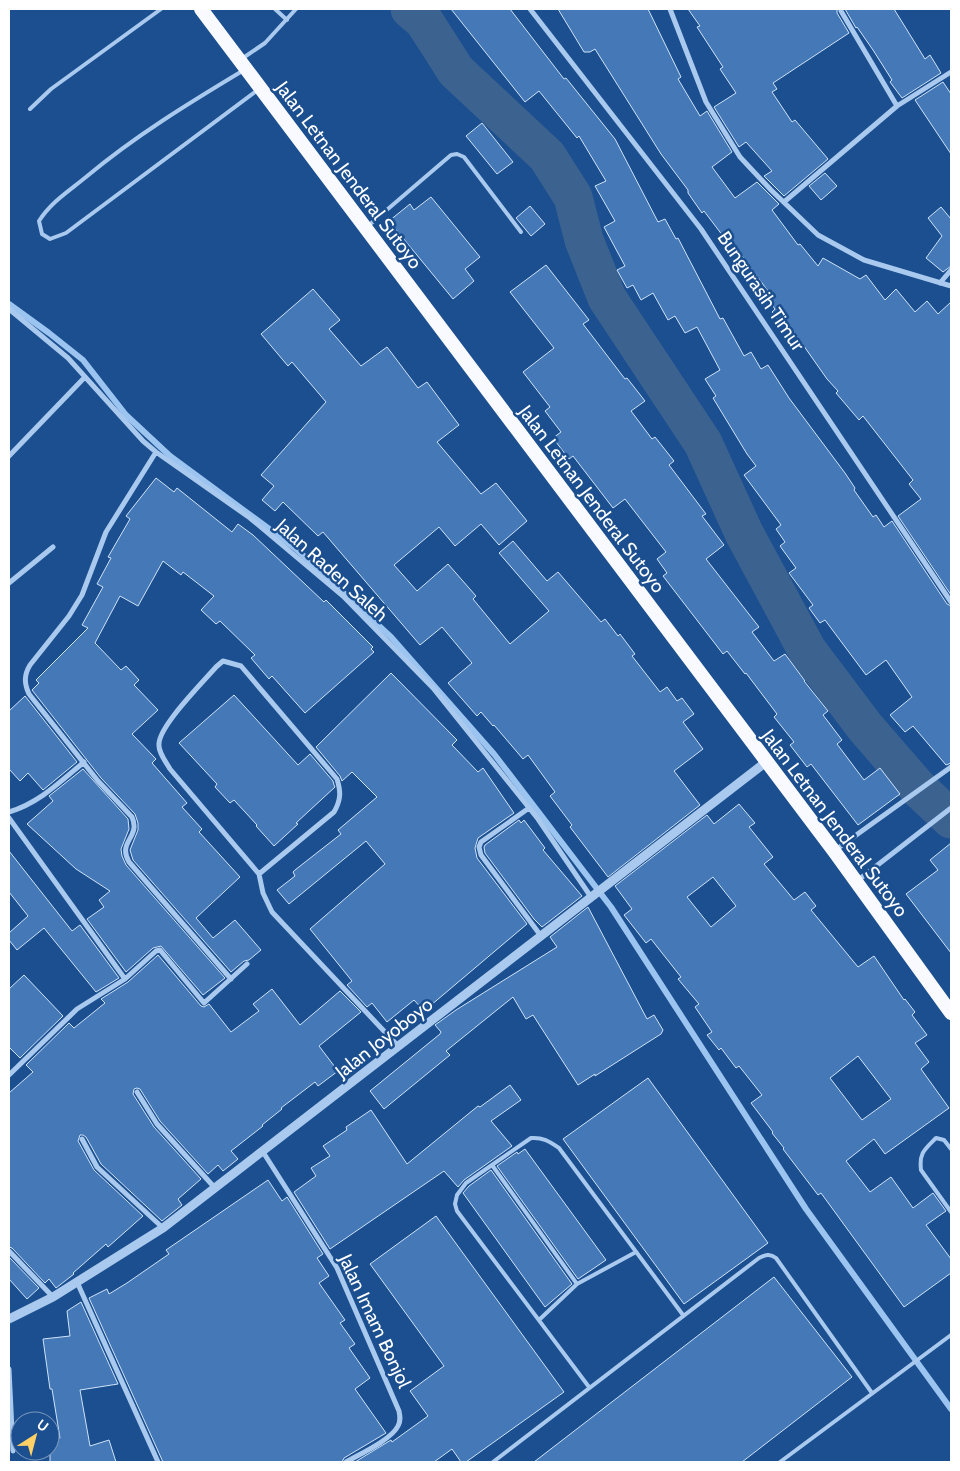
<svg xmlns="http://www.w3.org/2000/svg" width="960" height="1471" font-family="Cabin,sans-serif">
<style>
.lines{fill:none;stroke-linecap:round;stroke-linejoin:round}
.stream{stroke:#9cc4f0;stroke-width:6}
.river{stroke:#3c6290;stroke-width:39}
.building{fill:#4478b7;stroke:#cfe3fa;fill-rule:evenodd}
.service{stroke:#a9c9ee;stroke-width:4}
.minor{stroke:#a9c9ee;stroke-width:5}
.tertiary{stroke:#a9c9ee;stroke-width:9}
.trunk{stroke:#f8faff;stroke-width:14}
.labels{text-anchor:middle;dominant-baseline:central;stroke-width:5;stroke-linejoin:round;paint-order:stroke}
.street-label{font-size:19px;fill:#fff;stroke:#1b4f8f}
</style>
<rect width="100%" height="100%" fill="#1b4f8f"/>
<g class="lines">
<path class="stream" d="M9,304l40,29 34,27 43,55 44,41 125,92 96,89 103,117 117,153 195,302 145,200"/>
<path class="river" d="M410,9l14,12 32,50 91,85 26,41 11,43 23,58 96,145 41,90 63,117 58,77 52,60 34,32"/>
</g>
<path class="building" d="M451,9h59l54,70 2,-1 49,61 43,83 7,-3 11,20 2,-1 42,81 3,-1 21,38 7,-4 10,17 7,-4 21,33 56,75 10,15 -1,2 19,27 3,-2 8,12 8,-6 55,83 4,2v157l-5,2 -33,-39 -8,6 -15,-17 22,-18 -26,-37 -20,15 -41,-55 -5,3 -11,-15 4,-3 -24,-32 7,-5 -16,-22 5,-4 -9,-13 5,-4 -37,-50 12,-9 -9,-12 -34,-56 3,-2 -11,-17 15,-9 -23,-43 -12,6 -10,-17 -7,4 -15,-27 -12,7 -8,-15 -6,3 -10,-18 8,-4 -21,-39 11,-6 -20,-35 11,-5 -27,-45 -2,2 -38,-47 -14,11z
M558,9h90l33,68 -3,2 22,37 7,-5 25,41 -20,15 23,31 22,-16 22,22 -7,6 26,35 2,-1 18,22 5,-8 37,21 6,-4 19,25 11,-11 19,23 12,-11 11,13 13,-12v293l-53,-79 23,-17 -12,-15 4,-4 -50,-64 -4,4 -23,-27 2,-2 -11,-12 -33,-47 -4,3 -18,-23 3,-3 -11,-15 4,-3 -26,-35 -4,4 -11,-14 2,-2 -25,-33 -2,2 -14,-20v-3l-27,-36 -66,-105 -5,3h-6z
M688,9h149v4l12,20 -76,50 4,6 -5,3 20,30 3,-2 33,39 -44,37 -20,-20 8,-5 -26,-29 -7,5 -25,-40 22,-14 -16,-24 3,-2 -26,-40 3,-1z
M845,9h49l31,50 5,-4 11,18 -39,25 -12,-16 2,-2 -19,-30 -16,-23 -1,1z
M943,82l8,12v60l-36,-54z
M482,123l31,39 -16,12 -31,-38z
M825,173l12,13 -16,14 -12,-14z
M431,197l49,60 -15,12 9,12 -21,18 -64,-78 21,-17 4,6z
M530,206l15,18 -14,12 -15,-18z
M941,207l10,12v47l-8,6 -17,-14 16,-22 -14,-18z
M546,265l43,55 -6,4 42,55 2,-1 18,23 -14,10 21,28 3,-2 19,24 -5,4 37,49 -4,2 22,29 -18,14 53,68 -7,5 22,29 11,-7 20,27h-1l24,30 -5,4 19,25 -5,4 27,36 16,-12 20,26 -42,31 -47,-61 -4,3 -17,-22 4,-3 -20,-25 3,-3 -31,-41 -1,1 -18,-23 -4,3 -60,-78 4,-3 -10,-14 9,-7 -41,-53 -12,9 -40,-52 -4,3 -16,-21 8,-6 -16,-21 5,-4 -27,-35 31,-24 -44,-56z
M313,289l27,31 -11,9 32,37 26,-19 31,41 9,-6 32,43 -22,17 44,52 15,-11 31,38 -28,24 -18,-21 -26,22 -16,-19 -45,38 23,26 31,-27 28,32 -3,3 37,45 39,-33 -50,-58 14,-12 34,40 11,-9 43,50 4,-3 13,17 2,-2 15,20 -3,2 28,36 7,-5 10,14 5,-3 12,16 -11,8 20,27 -29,22 26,34 -92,72 -38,-50 2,-2 -22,-29 5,-4 -27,-37 -5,4 -29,-34 -1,1 -12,-14 -4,4 -29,-33 24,-20 -30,-36 -22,18 -97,-113 -5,4 -35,-34 -8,9 -13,-11 12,-14 -13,-11 65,-73 -34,-40 -4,4 -27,-32z
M156,478l18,14 3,-4 55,44 6,-8 15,11 71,67 2,-2 47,47 -2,2 3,3 -69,61 -33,-37 -3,3 -18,-21 4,-3 -35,-34 -4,3 -15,-14 13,-14 -31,-24 -2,3 -18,-14 -25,45 -18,-10 -25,47 26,27 5,-4 13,14 -5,5 24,25 -26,24 24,25 -4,4 35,40 -5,4 20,22 -3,3 41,45 -44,41 17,20 22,-18 26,30 -12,10 -5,1 -13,11 -98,-112 -3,-10 8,-20v-7l-3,-9 -34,-36 -69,-88 7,-7 -3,-3 52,-52 -6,-3 21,-38 -6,-3 14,-26 -3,-1 22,-38 -4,-3z
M391,673l66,67 -5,5 26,27 5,-4 31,45 -36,25 -3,10 2,10 50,66 -103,87 -10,-11 -27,22 -15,-19 -5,4 -20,-22 5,-4 -42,-52 75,-65 -19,-23 -77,63 -12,-14 18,-14 -2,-4 2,-2 46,-36 -3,-4 39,-33 -25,-25 -10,9 -2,-5 -24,-29z
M234,695l64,70 12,-11 23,27 1,4 1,2 -39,36 2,1 -24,22 -18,-20 1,-1 -23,-25 -4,3 -15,-16 2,-3 -38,-41z
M25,696l52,66 -34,28 -15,-17 -8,8 -11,-12v-58z
M83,769l45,50 1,10 -8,20 1,7 4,9 99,113 -22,17 -42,-49 -8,2 -27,24 -39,-53 17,-12 -5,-7 11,-9 -34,-22 -49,-45 26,-23 -4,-5z
M739,804l16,19 -6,4 24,30 -9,7 30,36 11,-8 11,14 -5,4 47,57 16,-11 30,44 1,-1 10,13 -3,3 15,20 -12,8 14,19 -8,7 28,39 -64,46 -11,-15 -28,22 24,31 21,-15 22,31 20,-15 13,18 -20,14 25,34v14l-47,34 -83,-114 -3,2 -35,-46 1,-1 -12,-15 1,-1 -22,-29 11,-8 -23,-29 -3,2 -15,-20 -2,2 -12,-15 5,-3 -17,-25 4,-3 -21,-25 3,-2 -30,-38 -5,4 -22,-28 8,-6 -17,-23 92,-71 7,9zM713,877l23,29 -25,21 -24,-30zM858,1056l33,43 -29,21 -32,-42z
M519,820l2,3 3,-3 21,28 -2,2 39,46 -40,31 -8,-8 -49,-66 -1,-6 1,-2z
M951,843v110l-45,-59 32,-24 -8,-10z
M9,851l63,80 8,-6 39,53 -23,14 -52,-64 -27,22 -8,-10v-7l19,-17 -19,-24z
M588,907l59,112 7,-4 9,15 -2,4 -66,42v-2l-17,11 -45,-70 -7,4 -13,-22 -67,54 4,4 -66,54 -14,-18 70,-57 1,-2 -6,-7 21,-15 101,-63 -7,-10z
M158,955l43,51 3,1 5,-3 22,28 28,-21 -6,-7 19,-15 28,36 40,-34 21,21 -42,34 19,25 -20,15 -3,-4 -34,26 1,1 -20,16 1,1 -32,25 7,8 -15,12 -5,-6 -10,9 -48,-53 -20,-32 -3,-1 -3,1 -1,5 21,33 47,52 -23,20 4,6 -20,16 -61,-57 -15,-27 -3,-2h-3l-2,6 16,29 49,46 -35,31 -2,-3 -33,29 1,1 -18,14 -7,-9 -4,4 -33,-35 -3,-1v-154l24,-21 -7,-7 43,-42 5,5 31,-25 -4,-4 27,-17z
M24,975l39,41 -43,42 -11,-11v-58z
M648,1078l120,165 -84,61 -121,-165z
M510,1085l11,15 -30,21 21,25 -48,34 -6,7 -14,-16 -114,78 -36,-57 22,-16 -5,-8 19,-12 -7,-10 24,-16 -1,-3 25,-17 36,54 71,-58 2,1z
M525,1149l81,111 -28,19 -81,-113 20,-14 1,2z
M491,1170l81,114 -27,23 -82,-114 6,-7z
M268,1180l14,21 5,-4 36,57 -6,4 12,18 -10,7 26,37 -5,3 15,21 -6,4 21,30 -15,11 31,44 -42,25 -2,4h-179l-74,-164 18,-9 2,5 18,-11 42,-29 -3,-4z
M436,1216l128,176 -98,70h-5l-9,-13 -18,13h-79l36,-22 1,2 36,-26 -18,-25 34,-25 -74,-102z
M9,1257l30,31 -12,11 -18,-20z
M774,1277l78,100 -110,85h-208z
M81,1302l37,82 -38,6 10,56 19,-6 7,22h-66v-24h10l-8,-49h-2l-7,-50 27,-3 -3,-25z"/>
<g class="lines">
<path class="service" d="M275,9l12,11
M243,58l22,-15 31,-34
M244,70c-55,33 -109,66 -158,107 -17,14 -35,25 -47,44l3,13 8,5 16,-6 193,-144
M30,109l21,-20 110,-80
M368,226l83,-71 6,-1 7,3 57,75
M951,1149l-7,-9 -8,-2c-12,12 -17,15 -15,32l30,42
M492,1165l85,119 -38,36
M577,1284l59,-32
M589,1387l-132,-176 -2,-7 2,-9 9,-12 65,-45c12,-1 19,4 28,10l124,167
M493,1462l266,-204c6,-3 11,-5 17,0l96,135
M780,1462l171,-127"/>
<path class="minor" d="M530,9l171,220 250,373
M670,9l36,93 34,55 31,33 47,45 46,25 87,26
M897,106l54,-34
M784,202l113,-96 -56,-95
M940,283l11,-13
M9,309l59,49 75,83 13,11 94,66 93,78 90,92 105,131 53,78
M156,452l-50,80 -24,63 -13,21 -39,49c-6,10 -6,18 -1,29l69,87 34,36c9,21 -15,24 -3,45l102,117
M9,456l76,-79
M9,583l44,-36
M529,808l-48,34 -2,5 2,8 60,81
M9,812c30,-9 51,-30 75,-50
M9,818l116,161 31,-28 4,-1 44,53 43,-39
M834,851l117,-84
M259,874l-89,-105c-4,-7 -12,-17 -11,-25 0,-18 44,-62 57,-77l7,-6 18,5 96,113c4,13 4,21 -3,33l-75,62 4,19 9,19 127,135
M857,881l94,-73
M9,1075l68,-66 48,-30
M137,1092l20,32 58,64
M82,1139l15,28 66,61
M263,1152l74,116 62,143c1,5 2,10 -1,15 -7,14 -38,28 -52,36
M9,1251l44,46
M77,1282l81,180
M9,1369l4,82"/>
<path class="tertiary" d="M9,1319l44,-22 110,-69 603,-466"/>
<path class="trunk" d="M201,9l633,842 117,162"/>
</g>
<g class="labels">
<g class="street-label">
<text transform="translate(349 175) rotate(53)">Jalan Letnan Jenderal Sutoyo</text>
<text transform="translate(761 291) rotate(56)">Bungurasih Timur</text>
<text transform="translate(592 499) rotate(53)">Jalan Letnan Jenderal Sutoyo</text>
<text transform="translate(332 570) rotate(42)">Jalan Raden Saleh</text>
<text transform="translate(835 823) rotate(53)">Jalan Letnan Jenderal Sutoyo</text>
<text transform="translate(384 1038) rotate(-38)">Jalan Joyoboyo</text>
<text transform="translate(375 1321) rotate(65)">Jalan Imam Bonjol</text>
</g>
</g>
<rect width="960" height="1471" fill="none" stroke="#ffffff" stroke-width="20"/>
<g transform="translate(35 1436) rotate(36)"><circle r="24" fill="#1b4f8f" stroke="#7695bc"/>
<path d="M0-4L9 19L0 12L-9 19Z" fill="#ffd166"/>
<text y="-8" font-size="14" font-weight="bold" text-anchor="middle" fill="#ffffff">U</text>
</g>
</svg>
